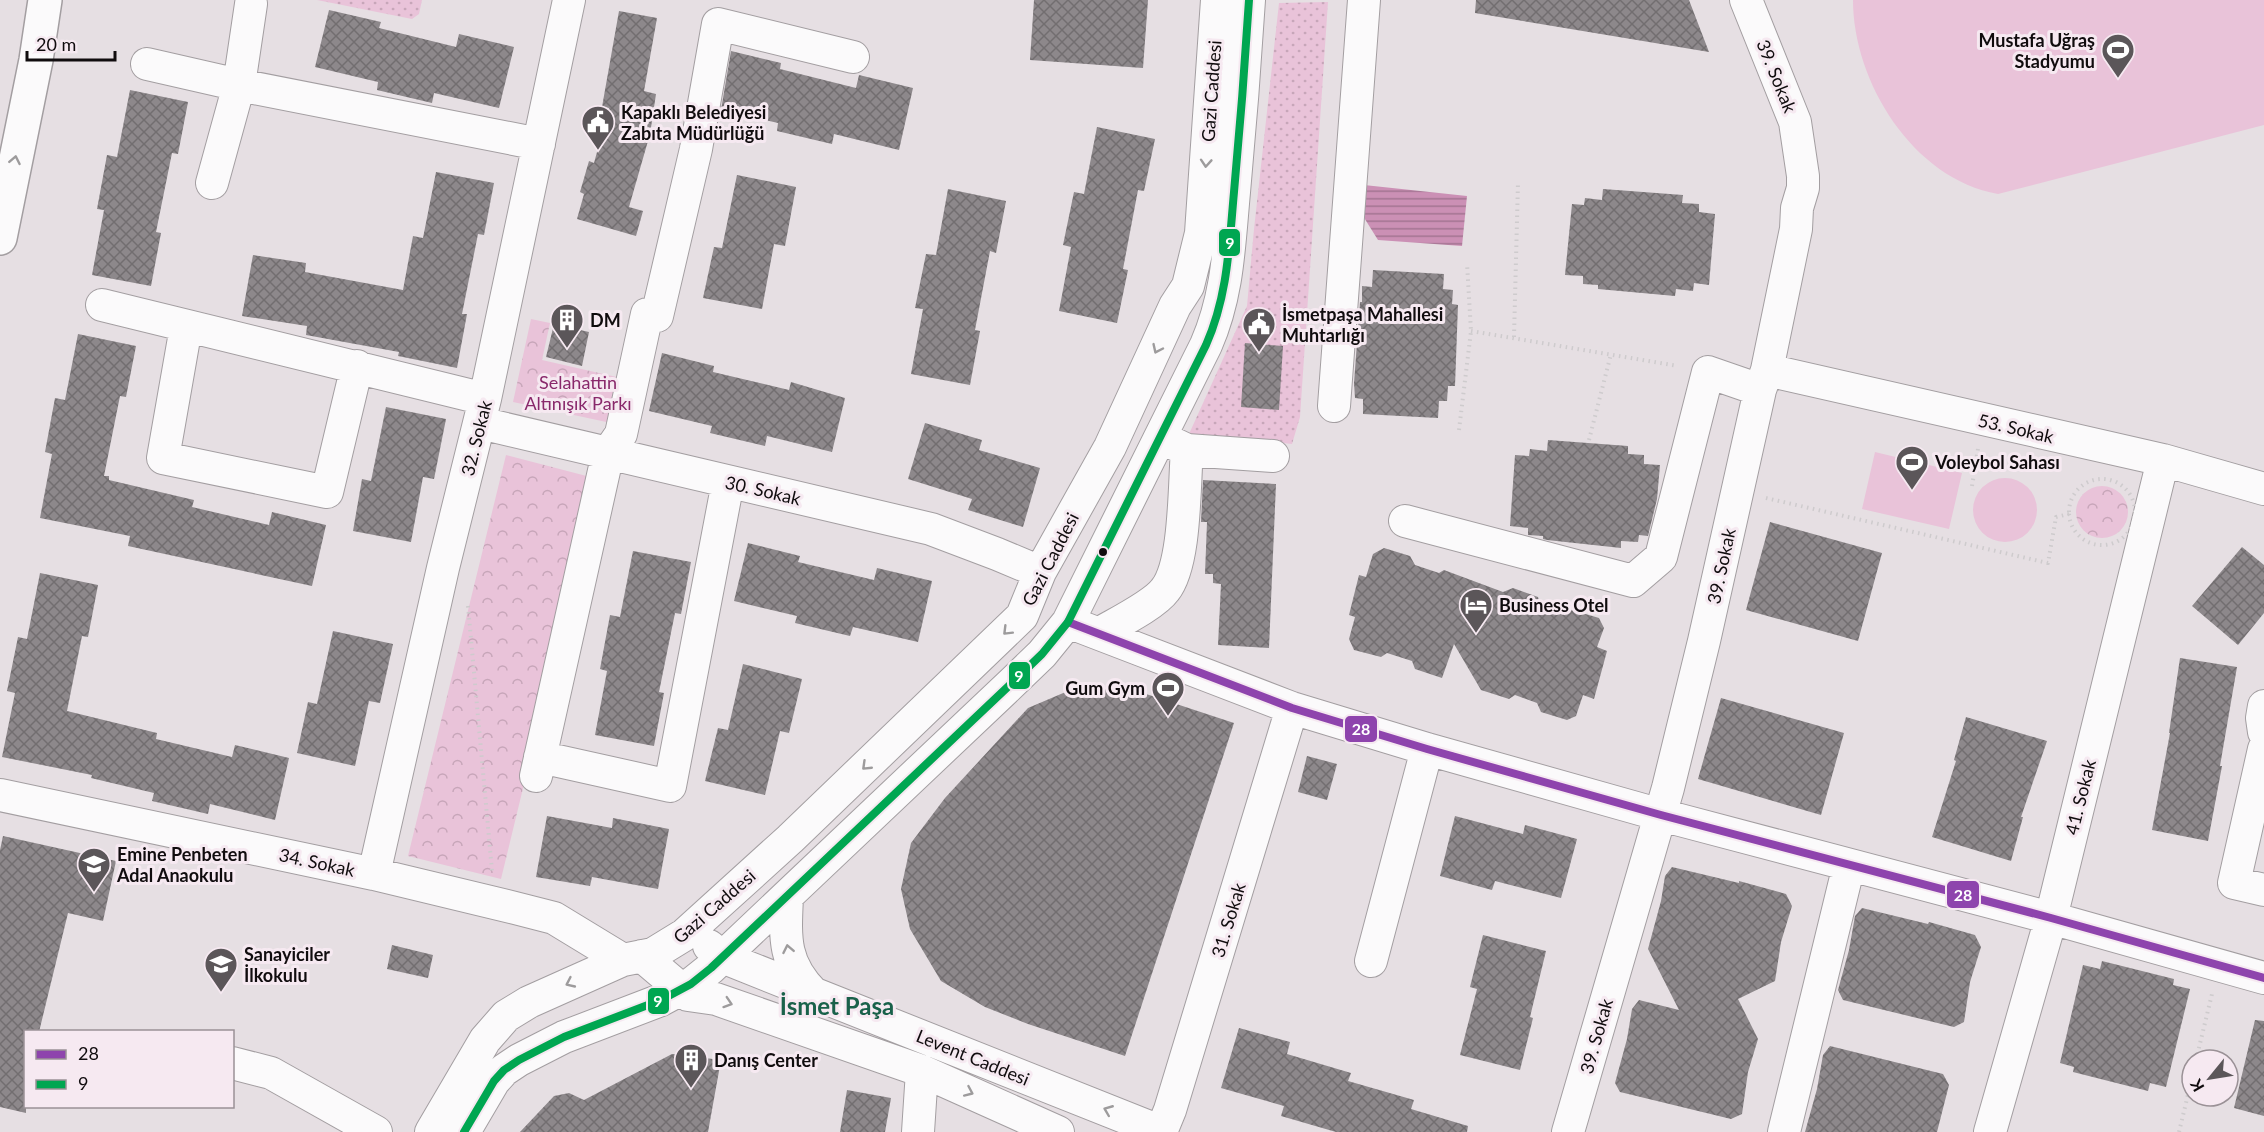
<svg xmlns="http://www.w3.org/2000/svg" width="2264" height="1132" font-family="Lato,sans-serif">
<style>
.grass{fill:url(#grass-dots)}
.park{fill:url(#park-crowns)}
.pitch{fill:#e9c3d9}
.water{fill:url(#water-rules)}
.building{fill:url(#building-cross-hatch)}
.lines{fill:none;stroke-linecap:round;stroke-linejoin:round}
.minor-casing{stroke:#a39ea1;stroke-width:34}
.highway-casing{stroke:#a39ea1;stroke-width:36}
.path{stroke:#cecbcd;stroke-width:4;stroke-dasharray:1.5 4.5;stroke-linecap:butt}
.minor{stroke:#fbfafb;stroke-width:32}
.highway{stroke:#fbfafb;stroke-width:33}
.bus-1-casing{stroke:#f6e9f1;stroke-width:12}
.bus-2-casing{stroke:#f6e9f1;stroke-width:12}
.bus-1{stroke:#8e44ad;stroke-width:8}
.bus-2{stroke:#00a651;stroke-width:8}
.oneway{stroke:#9d9b9c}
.bus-dot{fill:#100c0e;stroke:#f6e9f1;stroke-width:2}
.labels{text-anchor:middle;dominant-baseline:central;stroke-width:6;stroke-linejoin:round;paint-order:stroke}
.poi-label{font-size:18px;font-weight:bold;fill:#100c0e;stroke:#f6e9f1;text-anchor:start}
.street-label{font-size:18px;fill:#100c0e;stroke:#f6e9f1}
.park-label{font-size:18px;fill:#89286b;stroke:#f6e9f1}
.district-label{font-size:24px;font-weight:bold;fill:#19614a;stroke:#f6e9f1}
.line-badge{stroke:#f6e9f1;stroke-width:2}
.badge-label{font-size:16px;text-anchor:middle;font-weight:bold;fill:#fff}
</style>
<defs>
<pattern id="grass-dots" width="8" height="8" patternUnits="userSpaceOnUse" patternTransform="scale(1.5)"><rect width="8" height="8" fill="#e9c3d9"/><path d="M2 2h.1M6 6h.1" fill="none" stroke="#c7a6b9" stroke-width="1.8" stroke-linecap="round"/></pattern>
<pattern id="park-crowns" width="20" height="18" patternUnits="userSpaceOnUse" patternTransform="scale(1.5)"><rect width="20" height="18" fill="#e9c3d9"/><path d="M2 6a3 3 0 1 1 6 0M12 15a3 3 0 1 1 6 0" fill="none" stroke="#c7a6b9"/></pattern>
<pattern id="water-rules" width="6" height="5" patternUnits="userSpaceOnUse" patternTransform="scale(1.5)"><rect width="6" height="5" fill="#cb90b5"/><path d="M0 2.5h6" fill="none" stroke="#a37492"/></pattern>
<pattern id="building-cross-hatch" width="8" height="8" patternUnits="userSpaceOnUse" patternTransform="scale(1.5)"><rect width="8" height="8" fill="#8d888b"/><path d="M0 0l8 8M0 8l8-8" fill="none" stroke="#726e70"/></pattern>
</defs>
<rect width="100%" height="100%" fill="#e6dfe3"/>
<path class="grass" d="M317,0h105l-3,14 -7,5z
M1328,2l-28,415 -8,27 -103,-10 58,-128 7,-77 25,-226z"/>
<path class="park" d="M531,319l19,4 -8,37 79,18 -10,45 -98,-21z
M506,455l92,24 -97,400 -93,-23z
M2076 512a26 26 0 1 1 52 0a26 26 0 1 1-52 0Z"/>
<path class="pitch" d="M1853,0h411v125l-266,69c-85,-15 -145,-112 -145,-194z
M1875,452l87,21 -13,56 -87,-20z
M1973 510a32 32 0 1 1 64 0a32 32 0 1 1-64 0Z"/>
<path class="water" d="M1364,185l103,11 -5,50 -84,-6 -15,-24z"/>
<path class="building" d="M1034,0h114l-5,68 -113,-8z
M1476,0h213l20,52 -234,-39z
M329,10l52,12 -2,6 77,19 3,-13 55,13 -15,61 -65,-15 -2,10 -55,-13 1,-8 -63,-15z
M619,11l38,7 -13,73 12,3 -6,40 -21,73 14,4 -7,25 -59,-17 7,-25 -4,-2 9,-31 5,2 15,-55 -7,-1z
M731,51l50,12 -1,6 76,19 3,-13 54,13 -14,62 -65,-16 -2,10 -55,-13 1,-8 -57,-13z
M130,90l58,12 -10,52 -6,-1 -16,79 5,1 -10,53 -59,-11 12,-65 -7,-1 10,-54 10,2z
M1097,127l58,12 -11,52 -6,-1 -15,79 5,1 -11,53 -58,-12 12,-64 -8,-2 11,-53 10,2z
M436,172l58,11 -10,52 -6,-1 -16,80h5l-10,54 -59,-12 1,-4 -93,-17 1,-9 -65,-10 11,-61 53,8 -1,9 98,18 10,-54 10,2z
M737,175l59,12 -11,59 -11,-2 -12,65 -59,-11 11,-51 8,1z
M948,189l58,12 -10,52 -6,-2 -15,79 5,1 -10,54 -59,-11 12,-65 -8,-1 11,-54 10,1z
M1603,189l80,6 -1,8 17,1v8l16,2 -6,71 -15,-2 -1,8 -17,-2 -1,7 -77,-7v-4l-15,-1v-8l-18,-1 7,-71 12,1 1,-7 17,2z
M1373,270l71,4 -1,15 10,1 -1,14 6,1 -3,81h-7l-1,15h-8l-1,17 -75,-4v-15l-8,-1 -1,-15 6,-81h2v-16l10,1z
M554,324l35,8 -7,34 -36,-9z
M78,334l58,12 -10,51 -6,-1 -16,80h5v4l85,20 -2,7 77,18 3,-13 54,13 -14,61 -184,-40 2,-10 -90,-18 12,-64 -7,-2 10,-54 10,2z
M1245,343l38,3 -4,64 -38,-3z
M662,353l52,13 -1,6 76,18 2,-8 54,16 -13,54 -65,-16 -2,10 -55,-13 2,-7 -63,-15z
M386,407l60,12 -12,60 -11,-2 -12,65 -58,-11 9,-52 9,2z
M925,423l57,17 -3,10 61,18 -17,59 -55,-17 4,-11 -64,-20z
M1548,440l80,6v8l16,1v9l16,1 -3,34 -9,37 -9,-1 -1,7 -17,-1v7l-74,-8 -4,-1v-3l-15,-1v-7l-18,-2 5,-71 14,1 1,-7 17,2z
M1203,480l73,4 -7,164 -51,-3 3,-61 -8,-1v-9h-8l2,-52h-6z
M1770,522l112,31 -24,88 -112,-31z
M748,543l52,13 -2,6 76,18 3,-12 55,13 -14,61 -65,-15 -3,9 -55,-13 2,-7 -63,-15z
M2242,547l22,18v48l-26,32 -46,-39z
M1384,548l26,8 5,9 24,8 5,-3 59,22 10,-4 25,9 2,8 26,9 6,-4 27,8 5,10 -7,19 10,4 -13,48 -11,-4 -7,21 -9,4 -26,-8 -4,-9 -22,-8 -6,4 -28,-9 -27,-46 -12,34 -27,-9 -3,-8 -25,-8 -6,4 -27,-7 -5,-11 6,-22 -6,-2 10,-40 7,2 7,-23z
M633,551l58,11 -10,52 -6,-1 -16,79 5,1 -10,53 -59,-11 12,-64 -7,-2 10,-54 10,2z
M40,573l58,12 -10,52 -6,-1 -15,75 90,22 -1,6 76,18 3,-12 54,13 -14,62 -65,-16 -2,10 -56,-13 2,-8 -63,-15 1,-3 -90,-18 13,-64 -8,-2 11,-54 9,2z
M333,631l60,13 -13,59 -11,-2 -14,65 -58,-13 11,-51 9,2z
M2180,658l57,9 -17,99h2l-14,75 -56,-11 18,-97h-1z
M743,664l59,15 -13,54 -9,-2 -15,64 -60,-14 13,-53 10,2z
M1075,688l62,3 97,32 -109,333 -97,-32 -43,-17 -44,-26 -31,-52 -9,-40 10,-46 34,-45 83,-90z
M1721,698l123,35 -23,82 -123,-36z
M1966,717l81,24 -26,76h2l-12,44 -79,-24 24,-76 -2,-1z
M1307,756l30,8 -10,36 -29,-8z
M547,816l65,12 1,-10 56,11 -11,60 -66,-12 -2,9 -54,-9z
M1455,816l68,18 2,-9 52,14 -16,59 -66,-17 -3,9 -52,-14z
M3,836l113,25 -13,60 -35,-8 -29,119h-13v81l-26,-6v-257z
M1672,867l67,16v-2l47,13 6,12 -11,36 -6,39 -37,18 20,40 -10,33 -6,42 -11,5 -111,-27 -5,-9 12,-44 5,-30 7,-9 40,10 -31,-61 13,-48 4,-25z
M1862,908l66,16 1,-2 46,13 6,12 -11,35 -6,40 -10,5 -111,-27 -5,-10 11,-40 6,-34z
M1483,935l63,16 -16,66 3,1 -13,52 -60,-15 17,-66 -7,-2z
M392,945l41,10 -5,23 -41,-9z
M2102,961l72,18 -1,6 17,4 -24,98 -16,-4 -2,8 -75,-19 1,-5 -14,-4 23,-98 17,4z
M2255,1020l9,1v95l-30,-8z
M1239,1028l51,14 -3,12 64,19 -3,8 66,19 -3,9 57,17 -1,6h-131l-55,-16 3,-10 -63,-18z
M1830,1046l113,28 6,11 -12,47h-132l12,-43 6,-34z
M672,1054l49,6 -13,72h-188l34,-36 15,-3 15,7z
M847,1090l44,8 -6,34h-45z"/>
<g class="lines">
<g class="minor-casing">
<path id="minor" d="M147,64l92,21 300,59
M212,183l27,-98 12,-81
M102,305l383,94
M186,327l-23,131 164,34 30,-126
M1767,370l396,90 101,29
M1334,406l30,-406
M480,423l451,106 66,25 43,18
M1168,441l19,9 86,6
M1405,521l228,60 28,-24 47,-185 52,18
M1068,622l224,86 135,41 234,66 390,103 213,60
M1100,633c17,-10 54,-28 65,-43 21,-26 19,-105 22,-140
M2264,706l-2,12 2,14
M2264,749l-30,134 30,7
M540,757l130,29 58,-304
M536,776l72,-323 13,-19 26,-120 10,2 39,-167 22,-125 135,33
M0,795l374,79 141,34 39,10 69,42
M374,874l69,-306 42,-169 84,-399
M787,897c-2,41 -4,66 27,97
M709,946l13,11 440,175
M642,956l46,39 28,4 206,72 136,61
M1371,961l56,-212
M232,1063l39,10 105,59
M431,1132l54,-92 21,-24 23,-14 94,-42 30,-6 31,-19 106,-96 232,-223 18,-44 70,-125 65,-141 13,-20 13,-53 16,-233
M464,1132l30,-51 10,-11 15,-10 45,-23 97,-37 30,-16 20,-16 303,-287 28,-27 26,-32 138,-277c22,-50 23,-99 28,-153 6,-64 11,-128 15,-192
M918,1132l4,-61
M1161,1132l9,-22 122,-402
M1568,1132l100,-344 36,-147 56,-251 7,-20 29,-141 1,-21 6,-20v-12l-8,-54 -49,-122
M1784,1132l65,-267
M1990,1132l61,-214 112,-458"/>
</g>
<g class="highway-casing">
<path id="highway" d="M0,238l36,-178 9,-60"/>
</g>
<path class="path" d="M1471,331l207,35
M1514,337l4,-155
M1459,430l12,-99 -4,-68
M1589,440l22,-86
M2069 512a33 33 0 1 1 66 0a33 33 0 1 1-66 0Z
M1972,486l6,-37
M1766,498l282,65 8,-46 13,-3
M468,606l24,265
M2196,1060l16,-66
M2179,1132l13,-54"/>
<use href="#minor" class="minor"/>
<use href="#highway" class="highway"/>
<g class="bus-1-casing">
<path id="bus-1" d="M1068,622l224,86 135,41 234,66 390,103 213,60"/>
</g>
<g class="bus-2-casing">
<path id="bus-2" d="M464,1132l30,-51 10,-11 15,-10 45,-23 97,-37 30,-16 20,-16 303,-287 28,-27 26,-32 138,-277c22,-50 23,-99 28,-153 6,-64 11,-128 15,-192"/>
</g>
<use href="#bus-1" class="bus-1"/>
<use href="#bus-2" class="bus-2"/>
</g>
<defs><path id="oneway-chevron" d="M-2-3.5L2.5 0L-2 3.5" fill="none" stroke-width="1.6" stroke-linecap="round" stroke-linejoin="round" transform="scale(1.5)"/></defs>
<g class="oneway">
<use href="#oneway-chevron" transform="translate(15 160) rotate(-79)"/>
<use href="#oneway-chevron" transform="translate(1206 163) rotate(94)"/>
<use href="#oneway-chevron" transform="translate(1157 349) rotate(115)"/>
<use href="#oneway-chevron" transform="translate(1007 631) rotate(135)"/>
<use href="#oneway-chevron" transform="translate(866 766) rotate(136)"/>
<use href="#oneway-chevron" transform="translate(788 949) rotate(-101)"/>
<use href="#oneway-chevron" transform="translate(570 983) rotate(155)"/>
<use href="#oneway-chevron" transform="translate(728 1003) rotate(18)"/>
<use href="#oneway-chevron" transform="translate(969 1092) rotate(24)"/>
<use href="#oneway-chevron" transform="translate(1108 1110) rotate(-158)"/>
</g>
<defs>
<g id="stadium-pin" transform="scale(1.725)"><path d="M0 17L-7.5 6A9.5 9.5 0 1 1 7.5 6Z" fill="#5b5659" stroke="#f6e9f1"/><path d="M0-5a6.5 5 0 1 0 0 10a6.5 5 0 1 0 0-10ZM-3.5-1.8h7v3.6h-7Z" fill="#fff"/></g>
<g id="civic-pin" transform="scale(1.725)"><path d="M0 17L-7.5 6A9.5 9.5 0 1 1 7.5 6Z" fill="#5b5659" stroke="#f6e9f1"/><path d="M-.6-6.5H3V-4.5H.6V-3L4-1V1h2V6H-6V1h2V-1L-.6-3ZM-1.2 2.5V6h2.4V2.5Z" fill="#fff"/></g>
<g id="building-pin" transform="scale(1.725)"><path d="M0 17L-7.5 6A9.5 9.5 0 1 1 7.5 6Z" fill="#5b5659" stroke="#f6e9f1"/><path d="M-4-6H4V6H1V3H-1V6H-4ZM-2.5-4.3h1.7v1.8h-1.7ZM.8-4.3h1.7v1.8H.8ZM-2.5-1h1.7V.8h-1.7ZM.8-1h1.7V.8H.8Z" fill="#fff"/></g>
<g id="hotel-pin" transform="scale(1.725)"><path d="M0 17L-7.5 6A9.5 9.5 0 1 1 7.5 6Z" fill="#5b5659" stroke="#f6e9f1"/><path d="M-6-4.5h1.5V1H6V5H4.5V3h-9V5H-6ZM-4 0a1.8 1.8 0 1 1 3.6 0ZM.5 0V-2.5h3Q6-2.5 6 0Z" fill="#fff"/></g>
<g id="school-pin" transform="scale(1.725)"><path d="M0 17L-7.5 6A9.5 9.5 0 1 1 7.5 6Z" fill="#5b5659" stroke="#f6e9f1"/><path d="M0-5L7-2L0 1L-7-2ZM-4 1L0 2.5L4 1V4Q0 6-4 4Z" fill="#fff"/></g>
</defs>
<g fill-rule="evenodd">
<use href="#stadium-pin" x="2118" y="50"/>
<use href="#civic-pin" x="598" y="122"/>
<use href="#building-pin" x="567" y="320"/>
<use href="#civic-pin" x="1259" y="324"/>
<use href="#stadium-pin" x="1912" y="462"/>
<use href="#hotel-pin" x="1476" y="605"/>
<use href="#stadium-pin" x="1168" y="688"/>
<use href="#school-pin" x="94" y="864"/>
<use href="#school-pin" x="221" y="964"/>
<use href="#building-pin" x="691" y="1060"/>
</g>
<circle class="bus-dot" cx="1103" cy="552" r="5"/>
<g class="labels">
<g class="poi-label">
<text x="2095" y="40" text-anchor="end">Mustafa Uğraş<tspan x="2095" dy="21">Stadyumu</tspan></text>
<text x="621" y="112">Kapaklı Belediyesi<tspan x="621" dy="21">Zabıta Müdürlüğü</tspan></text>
<text x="1282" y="314">İsmetpaşa Mahallesi<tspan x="1282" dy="21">Muhtarlığı</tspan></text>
<text x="590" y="320">DM</text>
<text x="1935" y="462">Voleybol Sahası</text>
<text x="1499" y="605">Business Otel</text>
<text x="1145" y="688" text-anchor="end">Gum Gym</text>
<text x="117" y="854">Emine Penbeten<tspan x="117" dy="21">Adal Anaokulu</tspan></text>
<text x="244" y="954">Sanayiciler<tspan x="244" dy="21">İlkokulu</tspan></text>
<text x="714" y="1060">Danış Center</text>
</g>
<g class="street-label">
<text transform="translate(1777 76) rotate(68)">39. Sokak</text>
<text transform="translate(1211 91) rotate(-86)">Gazi Caddesi</text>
<text transform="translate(2016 428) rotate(13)">53. Sokak</text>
<text transform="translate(476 438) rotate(-76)">32. Sokak</text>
<text transform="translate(763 490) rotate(13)">30. Sokak</text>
<text transform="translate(1050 559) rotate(-63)">Gazi Caddesi</text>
<text transform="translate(1721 566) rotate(-78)">39. Sokak</text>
<text transform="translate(2080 797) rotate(-76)">41. Sokak</text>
<text transform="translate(317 862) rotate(12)">34. Sokak</text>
<text transform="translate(714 906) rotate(-41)">Gazi Caddesi</text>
<text transform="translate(1228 920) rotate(-73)">31. Sokak</text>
<text transform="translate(1596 1036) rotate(-74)">39. Sokak</text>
<text transform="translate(973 1057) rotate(22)">Levent Caddesi</text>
</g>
<g class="park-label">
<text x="578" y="382">Selahattin<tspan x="578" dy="21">Altınışık Parkı</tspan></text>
</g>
<g class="district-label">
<text x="837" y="1005">İsmet Paşa</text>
</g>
</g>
<g class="line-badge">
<rect x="1218" y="228" width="23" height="29" rx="6" fill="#00a651"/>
<rect x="1008" y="661" width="23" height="29" rx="6" fill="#00a651"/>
<rect x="1344" y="715" width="34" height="28" rx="6" fill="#8e44ad"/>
<rect x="1946" y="880" width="34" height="29" rx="6" fill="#8e44ad"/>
<rect x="647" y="987" width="23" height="28" rx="6" fill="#00a651"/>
</g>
<g class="badge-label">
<text x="1230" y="249">9</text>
<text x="1019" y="682">9</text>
<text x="1361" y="735">28</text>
<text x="1963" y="901">28</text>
<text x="658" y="1007">9</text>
</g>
<rect x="24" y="1030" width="210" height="78" fill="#f6e9f1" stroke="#9a9196" stroke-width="1.5"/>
<rect x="36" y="1050" width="30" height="9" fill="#8e44ad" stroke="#9a9196" stroke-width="1.5"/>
<text x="78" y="1060" font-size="18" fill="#100c0e">28</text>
<rect x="36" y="1080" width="30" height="9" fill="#00a651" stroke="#9a9196" stroke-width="1.5"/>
<text x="78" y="1090" font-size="18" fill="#100c0e">9</text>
<g transform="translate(2210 1078) rotate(240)"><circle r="28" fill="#f6e9f1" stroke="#9a9196" stroke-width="1.5"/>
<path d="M0-4.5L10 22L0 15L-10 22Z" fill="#5b5659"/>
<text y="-9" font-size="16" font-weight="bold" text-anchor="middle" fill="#100c0e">K</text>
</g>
<path d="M27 51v9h88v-9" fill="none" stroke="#100c0e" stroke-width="3"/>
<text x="36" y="51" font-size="18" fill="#100c0e" stroke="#f6e9f1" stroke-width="4.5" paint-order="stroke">20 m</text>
</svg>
